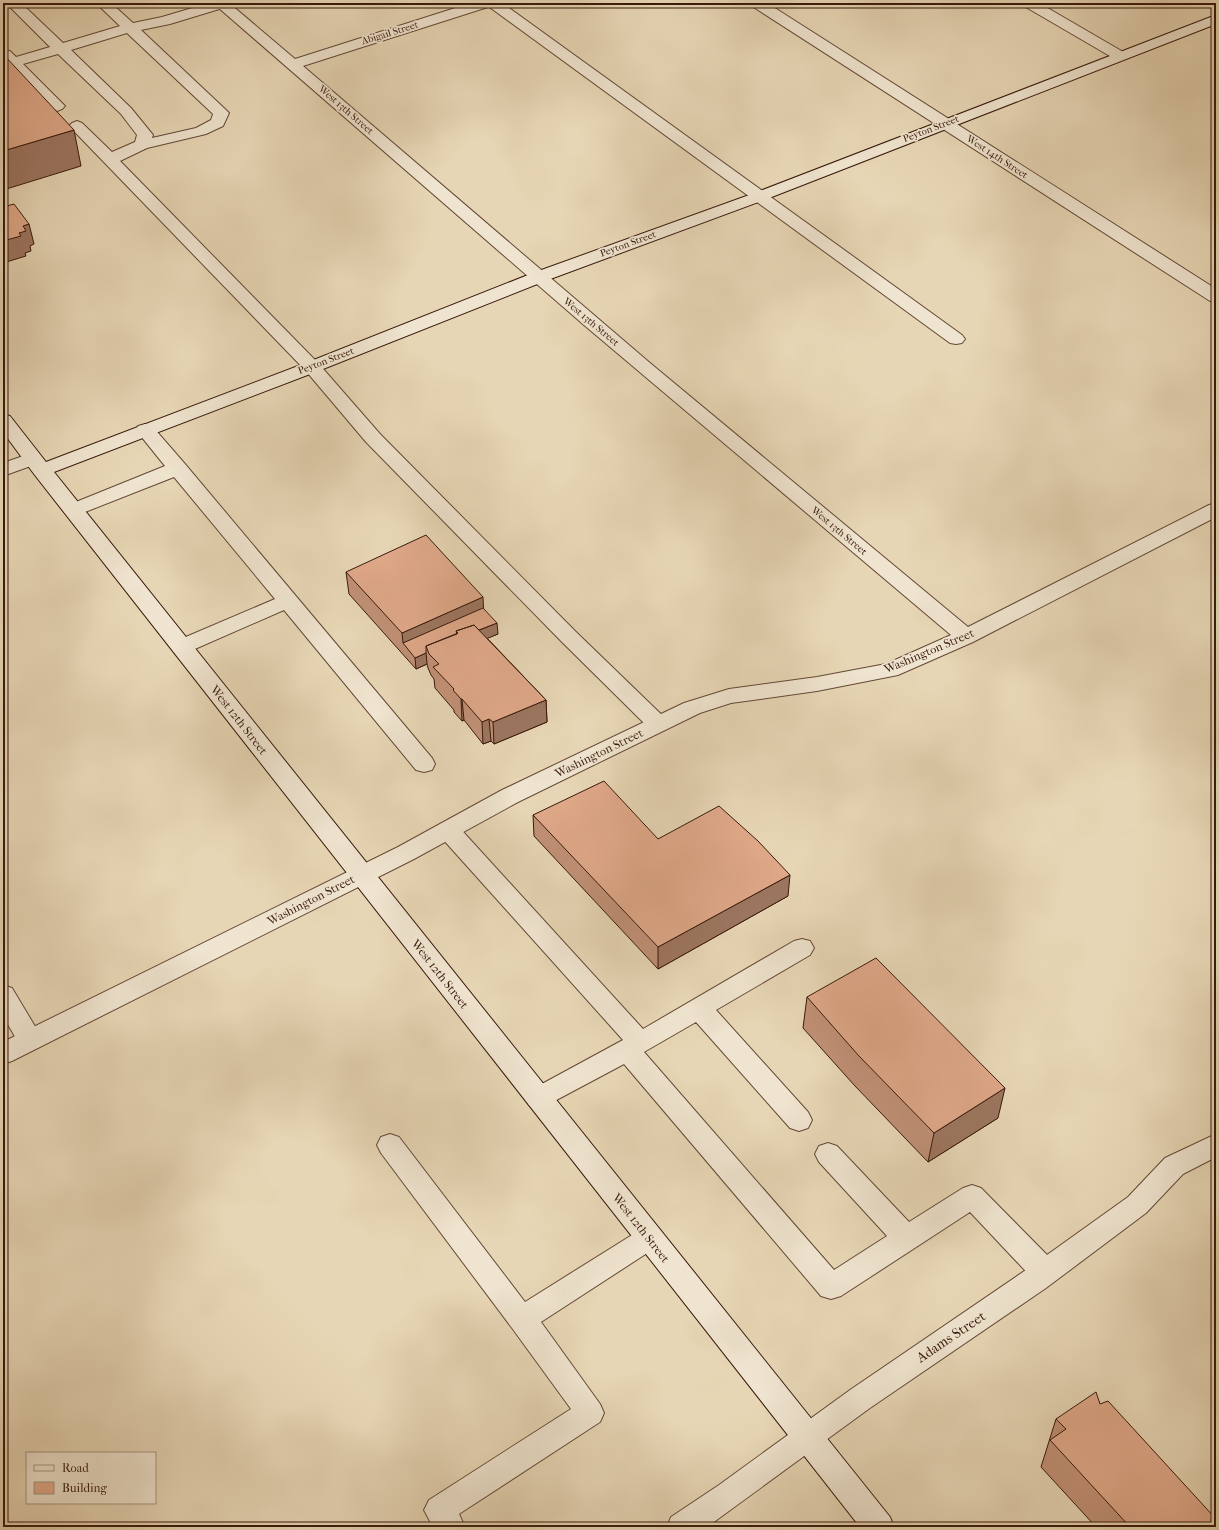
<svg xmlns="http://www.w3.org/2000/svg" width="1219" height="1530" font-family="'IM FELL French Canon',serif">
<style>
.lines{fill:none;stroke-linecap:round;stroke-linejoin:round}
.lane-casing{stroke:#644836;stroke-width:2}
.street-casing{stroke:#644836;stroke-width:2}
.secondary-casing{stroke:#38190b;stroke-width:2}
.lane{fill:#efe4cf;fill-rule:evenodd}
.street{fill:#efe4cf;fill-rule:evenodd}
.secondary{fill:#efe4cf;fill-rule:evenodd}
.wall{fill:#c19177;stroke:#38190b}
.shaded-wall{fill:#9d7661;stroke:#38190b}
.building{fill:#e0a98a;stroke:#38190b}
.labels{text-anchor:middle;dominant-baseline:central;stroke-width:3.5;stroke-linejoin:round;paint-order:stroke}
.far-street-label{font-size:10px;fill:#38190b;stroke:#efe4cf}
.street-label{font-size:12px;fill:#38190b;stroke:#efe4cf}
.near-street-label{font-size:14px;fill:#38190b;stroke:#efe4cf}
</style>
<rect width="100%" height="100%" fill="#e7d6b5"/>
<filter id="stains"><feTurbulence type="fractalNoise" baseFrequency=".005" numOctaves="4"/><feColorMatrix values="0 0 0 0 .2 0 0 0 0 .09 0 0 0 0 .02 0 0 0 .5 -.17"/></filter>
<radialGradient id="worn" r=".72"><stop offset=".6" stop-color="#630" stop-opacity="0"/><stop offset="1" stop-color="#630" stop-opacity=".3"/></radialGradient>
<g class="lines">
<g class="lane-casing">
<path id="lane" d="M6,3h15l42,40 57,-17 -24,-23h15l22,20 29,-6 47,-14h18l-1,4 -56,17 -29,6 85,80 3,3 -6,13 -17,8 -59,14 -27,13 198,202 62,71 195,197 91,88 3,5 -3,5 -8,3 -8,-3 -89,-88 -195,-199 -60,-71 -237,-245 3,-3 5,-2 5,2 30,29 23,-10 2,-7 -16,-21 -63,-60 -35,10 42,42 -3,3 -5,2 -5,-2 -49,-49v-10l7,1 6,6 34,-10zM127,33l86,81 -2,6 -15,8 -44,10 1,-3 -22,-27 -60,-58z
M486,3h16l460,332 3,4 -3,4 -6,1 -6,-1 -462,-337z
M1022,3h17l86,50 2,3 -2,3 -5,1 -5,-1 -91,-53z
M145,424l7,2 33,38 247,294 3,6 -3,6 -8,2 -8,-2 -132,-160 -96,42 -7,2 -7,-2 -3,-5 3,-5 101,-43 -101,-122 -94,37 -7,2 -7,-2 -3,-4 3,-4 99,-40 -29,-36 2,-4z
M448,822l8,2 187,205 151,-88 8,-2 8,2 4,7 -4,7 -94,55 92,102 4,8 -4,8 -9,3 -9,-3 -94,-106 -52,30 190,218 53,-34 -68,-74 -4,-8 4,-8 9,-3 9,3 72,76 54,-34 9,-3 9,3 74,75 4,9 -4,9 -10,3 -10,-3 -65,-69 -129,84 -10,3 -10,-3 -197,-232 -77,41 -9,4 -9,-4 -4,-7 4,-7 94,-51 -183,-204 -3,-6 3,-6z
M3,985l9,3 27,45 3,7 -3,7 -9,3 -9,-3 -18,-31z
M390,1134l9,3 126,165 115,-72 9,-4 9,4 4,8 -4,8 -117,76 59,82 4,9 -4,9 -141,92 6,13h-32l-9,-17 5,-10 142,-91 -59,-81 -131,-175 -4,-8 4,-8z"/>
</g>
<g class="street-casing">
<path id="street" d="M213,3h16l66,56 176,-56h22l-2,3 -188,60 347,297 318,264 241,-122 7,-2v14l-243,125 -75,33 -81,16 -86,12 -31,10 -182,89 -104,57 -402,202 -9,3v-22l395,-195 104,-57 182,-87 45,-14 88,-12 69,-13 65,-29 -367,-310z
M750,3h17l449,286v13l-6,-1 -458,-295z
M32,453l7,2 2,4 -2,4 -36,13v-13z
M1216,1134v23l-33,17 -37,39 -100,75 -176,120 -163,119h-40l4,-10 48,-32 131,-95 176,-120 102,-73 37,-39z"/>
</g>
<g class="secondary-casing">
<path id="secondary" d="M1216,15v9l-452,176 -219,81 -227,90 -264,101 836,1045 4,10h-34l-826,-1053 -31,-42v-18l7,2 36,46 260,-99 227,-90 219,-79z"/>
</g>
<use href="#lane" class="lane"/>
<use href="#street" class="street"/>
<use href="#secondary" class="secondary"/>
</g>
<path class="wall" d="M346,572l152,62 -11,4 59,62 1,22 -53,22 -3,-3 -8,3 -19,-24 -2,1 -8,-9v-2l-19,-22 -1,-9 -3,-4 -3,-7 -1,-4 -11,5 -67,-75z
M533,815l125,24 130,57 -130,73 -124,-133z
M807,997l191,121 -70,44 -73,-76 -52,-58z
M1100,1404l116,123h-120l-55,-60 15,-48z"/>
<path class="shaded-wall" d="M74,130l7,36 -78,24v-39z
M29,224l5,20 -4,2 1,5 -6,2 1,3 -23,7v-22l16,-8 4,-7z
M483,597l1,22 -81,24 -1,-10z
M497,623l1,11 -39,16 -1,-11z
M426,653l1,11 -11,5 -1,-11z
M461,699h1l2,21 -2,1z
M546,700l1,22 -53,22 -1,-22z
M489,719l2,22 -8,3 -1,-22z
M790,875l-2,21 -130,73v-22z
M1005,1088l-7,30 -70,44 6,-29z"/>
<path class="building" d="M3,54l71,76 -71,21z
M14,204l15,20 -6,2 3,5 -7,2 2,3 -18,5v-34z
M426,535l57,62 -81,36 -56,-61z
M483,608l14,15 -18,7 -5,-5 -18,6 1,3 -31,12v7l-11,5 -12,-15z
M474,625l72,75 -53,22 -4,-3 -7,3 -20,-23h-1l-8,-9 1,-1 -21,-22 6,-3 -10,-10 -3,-8 32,-13 -2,-2z
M604,781l54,58 61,-33 39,35 32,34 -132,72 -125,-132z
M876,958l129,130 -71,45 -75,-77 -52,-59z
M1096,1392l4,12 8,-3 108,118v8h-86l-80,-87 16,-11 -10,-10z"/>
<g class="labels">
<g class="far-street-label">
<text transform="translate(390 33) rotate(-17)">Abigail Street</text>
<text transform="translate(346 110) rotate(41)">West 13th Street</text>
<text transform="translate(931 129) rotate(-21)">Peyton Street</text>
<text transform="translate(997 157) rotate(33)">West 14th Street</text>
<text transform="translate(628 244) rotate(-20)">Peyton Street</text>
<text transform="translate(591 322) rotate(40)">West 13th Street</text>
<text transform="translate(326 361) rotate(-21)">Peyton Street</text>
<text transform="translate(839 531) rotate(40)">West 13th Street</text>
</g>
<g class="street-label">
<text transform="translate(929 651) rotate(-23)">Washington Street</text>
<text transform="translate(239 720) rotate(52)">West 12th Street</text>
<text transform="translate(599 753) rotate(-26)">Washington Street</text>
<text transform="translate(311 900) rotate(-27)">Washington Street</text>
<text transform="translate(440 974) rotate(52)">West 12th Street</text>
<text transform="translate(641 1228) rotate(52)">West 12th Street</text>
</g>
<g class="near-street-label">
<text transform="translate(951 1337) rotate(-34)">Adams Street</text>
</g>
</g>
<rect width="1219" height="1530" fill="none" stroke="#e7d6b5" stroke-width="16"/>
<rect x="4" y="4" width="1211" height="1522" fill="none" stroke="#38190b" stroke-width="2"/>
<rect x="8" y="8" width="1203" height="1514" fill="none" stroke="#38190b"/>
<rect x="26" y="1452" width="130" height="52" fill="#efe4cf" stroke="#a69381"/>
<rect x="34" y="1465" width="20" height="6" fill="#efe4cf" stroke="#a69381"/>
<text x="62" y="1472" font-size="12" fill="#38190b">Road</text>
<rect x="34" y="1482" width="20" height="12" fill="#e0a98a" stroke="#a69381"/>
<text x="62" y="1492" font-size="12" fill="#38190b">Building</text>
<rect width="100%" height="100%" filter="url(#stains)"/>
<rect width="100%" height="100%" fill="url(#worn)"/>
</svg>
